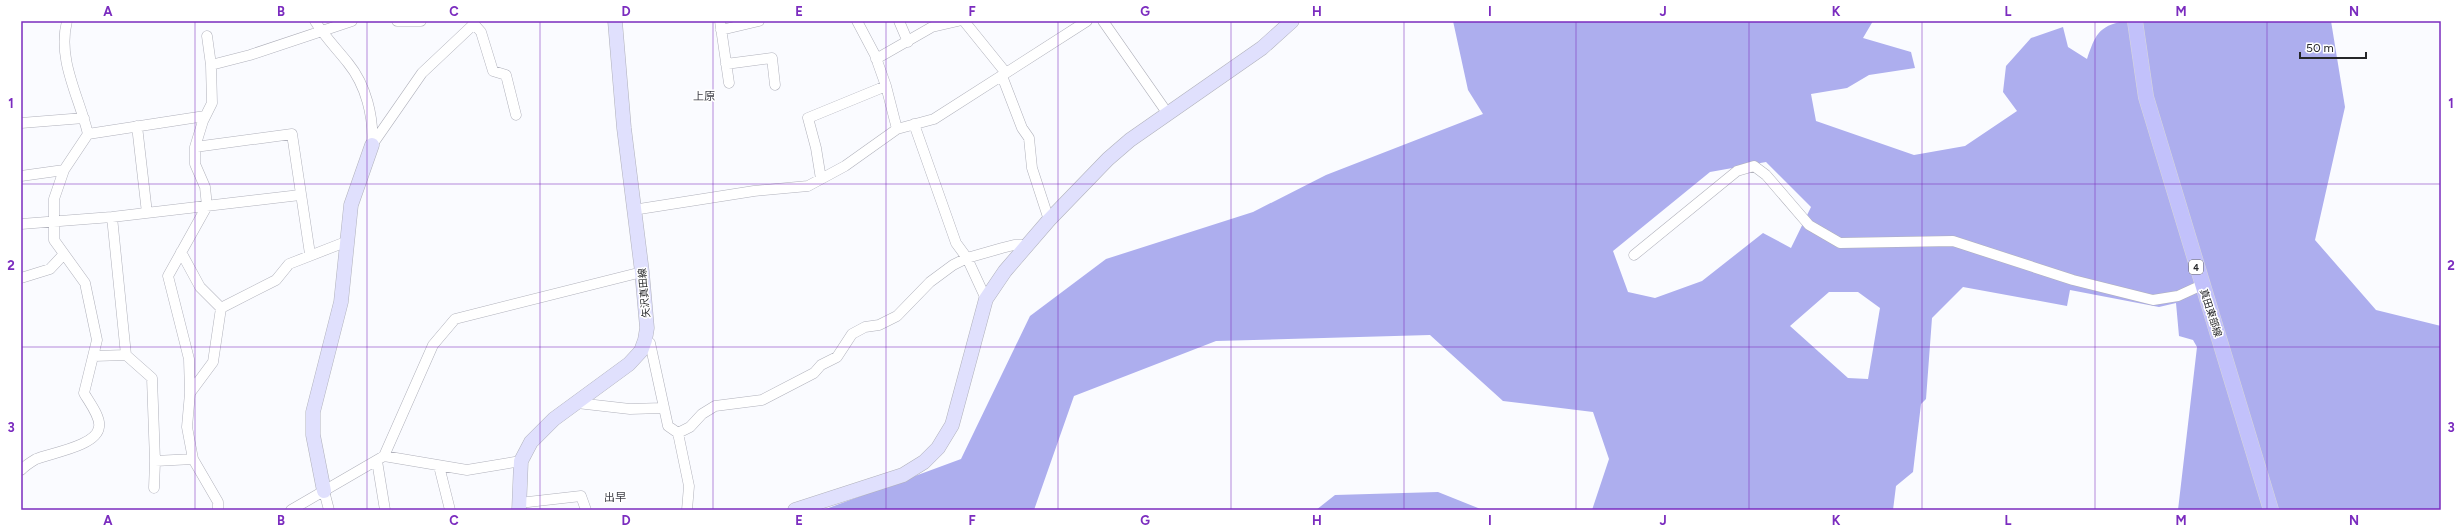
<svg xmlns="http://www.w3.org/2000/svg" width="2462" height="531" font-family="Figtree,'Noto Sans JP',sans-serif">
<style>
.forest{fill:#adaeee;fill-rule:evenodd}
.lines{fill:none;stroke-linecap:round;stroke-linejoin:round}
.street-casing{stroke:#b0b1bb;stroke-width:11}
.secondary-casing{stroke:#b0b1bb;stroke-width:15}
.primary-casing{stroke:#d8d8d8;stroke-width:16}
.street{stroke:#fff;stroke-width:10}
.secondary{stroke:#e0e0fd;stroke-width:14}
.primary{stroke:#c2c1fb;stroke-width:15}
.grid{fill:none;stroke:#7b2cbf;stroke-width:1;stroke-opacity:0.55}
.labels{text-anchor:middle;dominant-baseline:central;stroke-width:3;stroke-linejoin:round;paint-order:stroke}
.shield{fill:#fff;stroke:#666769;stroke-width:1}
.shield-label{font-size:9px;font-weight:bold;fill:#252629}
.street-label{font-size:10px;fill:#252629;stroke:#fff}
.neighbourhood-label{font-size:11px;fill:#3c3d45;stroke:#fff}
.neatline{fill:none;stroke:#7b2cbf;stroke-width:1.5}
.grid-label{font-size:13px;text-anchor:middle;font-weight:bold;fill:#7b2cbf}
</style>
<rect width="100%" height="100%" fill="#fafbff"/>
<path class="forest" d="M1453,21h420l-10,17 48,14 4,16 -46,7 -22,13 -36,6 5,27 98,34 51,-9 52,-35 -14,-19 3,-26 25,-28 32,-11 5,20 19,12c8,-23 11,-33 37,-38h207l14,86 -30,133 61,70 65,16v184h-263l19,-163 -4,-7 -14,-4 -3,-33 -17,4 -89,-17 -3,16 -104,-19 -31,31 -6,81 -5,5 -8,68 -17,14 -3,24h-301l17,-51 -16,-47 -90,-11 -73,-66 -214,6 -142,55 -40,114h-211l138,-51 69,-143 76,-57 147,-47 73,-37 157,-61 -15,-24zM1766,162l45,45 -20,41 -28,-15 -61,48 -47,17 -27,-6 -15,-41 97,-79zM1829,292h29l22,16 -12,71 -20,-1 -58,-52z
M1438,492l45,18h-167l19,-15z"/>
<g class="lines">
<g class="street-casing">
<path id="street" d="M315,21c9,15 22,28 33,42 18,22 26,54 24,82
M397,21h24
M720,21l9,62
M857,21l18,34 11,31 11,43
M899,21l9,21
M964,21l42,52
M1103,21l65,93
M474,24l7,8 12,39 13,4 10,40
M721,30l38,-9
M207,36l4,29 1,38 -9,18 -8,26v17l10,23 2,19 -39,70 21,83 1,34 -3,34 6,32 25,43v8
M876,59l56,-32 26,-6
M726,64l46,-6 3,27
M211,65l39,-10 102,-34
M1002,76l20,52 7,10 3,30 17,52
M21,123l63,-5
M914,124l42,119 11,15 19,41
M137,126l10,87
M88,134l117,-18
M372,145l50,-72 52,-49 -1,-3
M195,147l97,-13 18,120
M21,176l43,-6
M821,179l-5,-31 -8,-30 78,-32
M633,210l121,-19 54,-5 37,-20 52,-37 37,-10 153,-98
M112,217l14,138 26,23 3,83 38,-2
M21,224l91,-7 188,-22
M181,252l19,35 21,21
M1634,255l103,-84 17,-5 12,9 43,50 31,18 113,-2 120,39 80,20 25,-4 24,-11
M21,278l29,-9 14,-15
M645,340l5,3 18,83 10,7 12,-6 12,-13 13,-8 47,-6 52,-27 7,-8 16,-8 15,-23 13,-7 14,-2 18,-9 33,-34 23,-17 14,-7 35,-10 12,-3h14
M94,356l32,-1
M190,393l23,-31 8,-54 55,-28 13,-16 59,-23
M577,403l53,6 32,-1
M678,433l11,53 -2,24
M384,456l83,14 54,-9
M377,461l8,49
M439,466l11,44
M21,470c4,-4 10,-8 15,-11 15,-6 61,-13 63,-32 2,-10 -10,-25 -15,-34l13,-53 -12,-57 -31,-43v-41l10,-29 24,-36c-9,-38 -31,-74 -21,-113
M154,488l1,-27
M324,491l5,19
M519,503l62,-7 5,14
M291,510l93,-54 49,-111 22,-26 187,-47"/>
</g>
<g class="secondary-casing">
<path id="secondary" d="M324,491l-11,-56v-23l28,-110 10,-97 21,-60
M519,510l2,-49 10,-19 23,-23 75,-55 12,-13 4,-11 2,-12 -5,-56 -18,-144 -9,-107
M795,510l108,-35 21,-13 14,-14 14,-23 34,-126 19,-28 44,-51 59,-61 22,-19 132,-92 30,-27"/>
</g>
<g class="primary-casing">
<path id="primary" d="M2135,21l11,76 125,413"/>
</g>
<use href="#street" class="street"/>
<use href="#secondary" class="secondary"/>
<use href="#primary" class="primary"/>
</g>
<path class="grid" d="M195,21v489M367,21v489M540,21v489M713,21v489M886,21v489M1058,21v489M1231,21v489M1404,21v489M1576,21v489M1749,21v489M1922,21v489M2095,21v489M2267,21v489M21,184h2420M21,347h2420"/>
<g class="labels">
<rect class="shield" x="2189" y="260" width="14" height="14" rx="3"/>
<g class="shield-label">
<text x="2196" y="267">4</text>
</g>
<g class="street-label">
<text transform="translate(644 293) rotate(-95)">矢沢真田線</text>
<text transform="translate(2211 313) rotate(72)">真田東部線</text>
</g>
<g class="neighbourhood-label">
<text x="704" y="96">上原</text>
<text x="615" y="497">出早</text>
</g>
</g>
<rect width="2462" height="531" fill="none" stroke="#ffffff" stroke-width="44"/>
<path d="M2300 52v6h66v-6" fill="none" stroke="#252629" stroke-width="2"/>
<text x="2306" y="52" font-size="12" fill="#252629" stroke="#ffffff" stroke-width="3" paint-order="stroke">50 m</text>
<rect x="22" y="22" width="2418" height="487" class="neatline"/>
<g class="grid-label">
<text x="108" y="16">A</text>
<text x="281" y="16">B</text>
<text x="454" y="16">C</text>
<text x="626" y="16">D</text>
<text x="799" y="16">E</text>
<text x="972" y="16">F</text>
<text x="1145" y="16">G</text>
<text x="1317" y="16">H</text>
<text x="1490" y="16">I</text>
<text x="1663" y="16">J</text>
<text x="1836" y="16">K</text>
<text x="2008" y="16">L</text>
<text x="2181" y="16">M</text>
<text x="2354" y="16">N</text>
<text x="11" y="108">1</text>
<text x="2451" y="108">1</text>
<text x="11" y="270">2</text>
<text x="2451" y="270">2</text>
<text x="11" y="432">3</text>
<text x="2451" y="432">3</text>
<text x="108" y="525">A</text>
<text x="281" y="525">B</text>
<text x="454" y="525">C</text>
<text x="626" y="525">D</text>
<text x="799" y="525">E</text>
<text x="972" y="525">F</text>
<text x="1145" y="525">G</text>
<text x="1317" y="525">H</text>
<text x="1490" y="525">I</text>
<text x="1663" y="525">J</text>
<text x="1836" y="525">K</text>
<text x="2008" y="525">L</text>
<text x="2181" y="525">M</text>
<text x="2354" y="525">N</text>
</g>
</svg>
